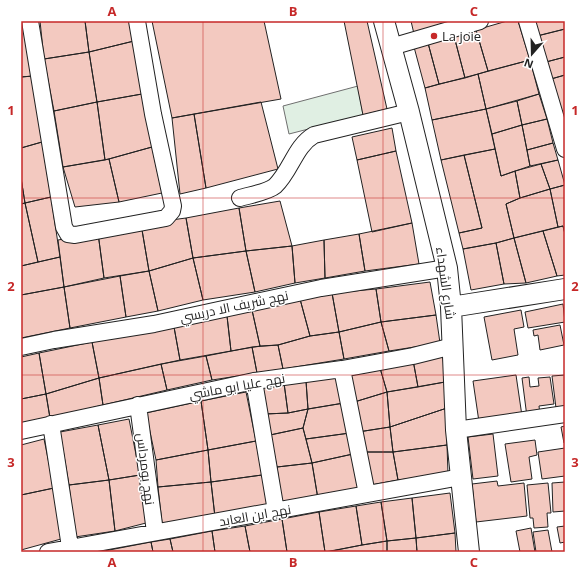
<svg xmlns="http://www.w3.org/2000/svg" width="586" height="573" font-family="'Open Sans',Cairo,sans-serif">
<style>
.green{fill:#e0efe3;stroke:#6f6f6f}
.building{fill:#f3c9c0;stroke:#222}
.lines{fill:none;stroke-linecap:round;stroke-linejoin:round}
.minor-casing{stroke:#222;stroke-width:18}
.tertiary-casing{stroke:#222;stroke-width:22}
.minor{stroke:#fff;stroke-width:16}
.tertiary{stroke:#fff;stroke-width:20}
.grid{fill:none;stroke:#c62828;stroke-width:1;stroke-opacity:0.55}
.poi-dot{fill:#c62828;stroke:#fff;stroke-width:1.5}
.labels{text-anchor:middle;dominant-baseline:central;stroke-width:3;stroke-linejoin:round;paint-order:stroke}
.poi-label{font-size:13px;fill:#222;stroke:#fff;text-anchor:start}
.street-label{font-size:13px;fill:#222;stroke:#fff}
.neatline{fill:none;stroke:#c62828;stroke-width:1.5}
.grid-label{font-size:13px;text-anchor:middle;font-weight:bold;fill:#c62828}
</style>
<rect width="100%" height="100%" fill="#fff"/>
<path class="green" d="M358,86l5,29 -74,19 -6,-28z"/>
<path class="building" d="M21,21h1l11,55 -12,1z
M40,21h45l4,31 -45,7z
M85,21h46l3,20 -45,11z
M152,21h112l17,78 -109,19z
M344,21h23l20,88 -24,6z
M411,21h49l-46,13z
M507,21h11l12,39 -42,11 -12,-41z
M532,21h33v8l-28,7z
M565,29v28l-19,5 -9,-26z
M476,30l12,41 -23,7 -11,-42z
M454,36l11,42 -26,6 -11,-41z
M134,41l8,53 -45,8 -8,-50z
M428,43l11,41 -14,4 -11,-41z
M89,52l8,50 -43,9 -10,-52z
M565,57v18l-14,4 -5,-17z
M530,60l9,34 -53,15 -8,-35z
M478,74l8,35 -54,11 -7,-32z
M565,75v38l-2,1 -12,-35z
M33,76l9,66 -21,6v-71z
M142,94l10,53 -47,13 -8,-58z
M539,94l8,25 -25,6 -5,-24z
M517,101l5,24 -30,9 -6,-25z
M97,102l8,58 -42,7 -9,-56z
M261,102l17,67 -72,19 -12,-74z
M486,109l9,40 -54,11 -9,-40z
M194,114l12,74 -26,6 -8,-76z
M547,119l6,24 -26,7 -5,-25z
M522,125l8,41 -29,10 -9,-42z
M392,128l4,23 -39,9 -5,-23z
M42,142l9,55 -26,6 -4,-25v-30z
M553,143l5,17 -28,6 -3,-16z
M152,147l10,46 -43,9 -10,-43z
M495,149l6,27 14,-5 5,27 -14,6 8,34 -18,5 -33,6 -4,-16 23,-5 -18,-73z
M396,151l16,72 -40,9 -15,-72z
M464,155l18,73 -23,5 -18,-73z
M109,159l10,43 -44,5 -12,-40z
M558,160l7,25 -15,4 -9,-25z
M541,164l9,25 -30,9 -5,-27z
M21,178l4,25 -4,1z
M565,185v49l-2,-8 -5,1 -8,-38z
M550,189l8,38 -44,11 -8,-34 14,-6z
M51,197l9,60 -22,5 -13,-59z
M280,201l12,45 -46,5 -7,-43z
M25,203l13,59 -17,4v-62z
M239,208l7,43 -53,7 -7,-40z
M186,218l7,40 -44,13 -8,-47z
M412,223l7,41 -54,7 -6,-37z
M141,224l8,47 -45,7 -6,-45z
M563,226l2,8v41l-8,1 -14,-45z
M543,231l14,45 -31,7 -12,-45z
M98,233l6,45 -40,9 -6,-47z
M359,234l6,37 -40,7 -1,-38z
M514,238l12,45 -22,1 -8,-41z
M324,240l1,38 -30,5 -3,-37z
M496,243l8,41 -33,6 -8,-41z
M292,246l3,37 -40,9 -9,-41z
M246,251l9,41 -52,8 -10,-42z
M60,257l4,30 -43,8v-29z
M193,258l10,42 -45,11 -9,-40z
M149,271l9,40 -32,6 -6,-41z
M120,276l6,41 -56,11 -6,-41z
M430,282l6,33 -55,7 -5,-33z
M64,287l6,41 -49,10v-43z
M376,289l5,33 -42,10 -7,-39z
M332,293l7,39 -29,4 -10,-37z
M300,299l10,37 -32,9 -18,1 -8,-36z
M563,304l2,18 -37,6 -3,-16z
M252,310l8,36 -29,5 -4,-35z
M521,310l3,17 -10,2 4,26 -26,5 -8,-43z
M436,315l4,28 -51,8 -8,-29z
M227,316l4,35 -51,9 -6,-33z
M381,322l8,29 -45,8 -5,-27z
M560,325l4,20 -24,5 -2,-15 -4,1 -1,-6z
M174,327l6,33 -81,18 -7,-36z
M339,332l5,27 -61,10 -5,-24 32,-9z
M92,342l7,36 -53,16 -7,-41z
M278,345l5,24 -26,4 -5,-26z
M252,347l5,26 -45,7 -6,-24z
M39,353l7,41 -25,5v-42z
M206,356l6,24 -45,10 -6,-26z
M443,356l2,26 -27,5 -5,-27z
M413,360l5,27 -31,5 -7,-24z
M161,364l6,26 -64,15 -4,-27z
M380,368l7,24 -36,11 -5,-29z
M516,375l6,41 -43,6 -6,-41z
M565,375v32l-9,1 -4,-32z
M339,376l5,27 -36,6 -2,-28z
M529,377l1,10 9,-1 -1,-8 12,-1 4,27 -15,2 1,9 -13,2 -5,-39z
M99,378l4,27 -53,13 -4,-24z
M306,381l2,28 -20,4 -4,-30z
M445,382l2,26 -57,19 -3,-35z
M284,383l4,30 -23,1 -6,-28z
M246,392l10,49 -48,9 -7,-49z
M387,392l3,35 -32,5 -7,-29z
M46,394l4,24 -29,6v-25z
M201,401l7,49 -52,10 -10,-47z
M344,403l6,30 -44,6 -3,-11 5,-19z
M447,408v37l-54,7 -3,-25z
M308,409l-5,19 -33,7 -5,-21 23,-1z
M129,419l11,56 -31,5 -11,-55z
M98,425l11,55 -40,5 -9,-53z
M565,426v17h-1l-3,-16z
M390,427l3,25h-27l-8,-20z
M303,428l9,35 -35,4 -7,-32z
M350,433l3,21 -41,9 -6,-24z
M493,434l5,42 -25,3 -5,-42z
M44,439l10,49 -33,7v-50z
M535,440l2,15 -8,2 3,22 -21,3 -6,-38z
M256,441l6,34 -51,7 -3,-32z
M447,445l1,29 -50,6 -5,-28z
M565,448v28l-23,3 -4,-27z
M208,450l3,32 -53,5 -2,-27z
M366,452h27l5,28 -27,5z
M353,454l6,37 -41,8 -6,-36z
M312,463l6,36 -36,7 -5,-39z
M140,475l6,48 -31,8 -6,-51z
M262,475l6,32 -53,10 -4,-35z
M109,480l6,51 -40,6 -6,-52z
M497,481l1,5 26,-3 3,33 -51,6 -4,-38z
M211,482l4,35 -53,6 -4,-36z
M565,482v29l-12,1 -1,-29z
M548,483l3,30h-4l1,14 -14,1 -1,-10h-3l-3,-33z
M54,488l7,51 -40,11v-55z
M450,493l5,40 -39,5 -4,-40z
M412,498l4,40 -29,3 -6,-39z
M381,502l6,39 -25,4 -6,-39z
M356,506l6,39 -37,7 -6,-40z
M319,512l6,40h-38l-5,-33z
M282,519l5,33h-37l-5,-26z
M245,526l5,26h-35l-3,-21z
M565,526v16l-5,1 -3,-16z
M531,528l4,24h-15l-4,-21z
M548,530l4,22h-16l-3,-20z
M212,531l3,21h-42l-3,-13z
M455,533l1,19h-39l-1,-14z
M416,538l1,14h-30v-11z
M170,539l3,13h-20l-2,-10z
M387,541v11h-60l35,-7z
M151,542l2,10h-49v-1z"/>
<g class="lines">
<g class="minor-casing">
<path id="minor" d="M30,21l34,206 4,7 7,1 91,-17 6,-7 1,-5 -20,-92 -16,-93
M527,21l38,128
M391,47l89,-26
M240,198c10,-3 28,-6 35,-12 16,-15 20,-40 39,-51l95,-23
M21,347l33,-7 100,-16 167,-36 126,-20
M342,369l25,125
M254,381l22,130
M138,405l17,127
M51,424l19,123
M456,430l109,-16
M21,431l233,-50 88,-12 71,-13 40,-10
M48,552l413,-75"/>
</g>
<g class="tertiary-casing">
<path id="tertiary" d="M384,21l25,91 38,156 4,39 5,123 13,122
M451,307l114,-18"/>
</g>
<use href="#minor" class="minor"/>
<use href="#tertiary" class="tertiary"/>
</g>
<path class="grid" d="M203,21v531M383,21v531M21,198h544M21,375h544"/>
<circle class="poi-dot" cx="434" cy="36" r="4"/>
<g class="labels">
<g class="poi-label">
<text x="442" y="36">La joie</text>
</g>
<g class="street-label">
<text transform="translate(446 283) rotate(82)">شارع الشهداء</text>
<text transform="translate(234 306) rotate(-12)">نهج شريف الا دريسي</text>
<text transform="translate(237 386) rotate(-10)">نهج عليا ابو ماشي</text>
<text transform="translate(146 469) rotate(83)">نهج بومرداس</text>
<text transform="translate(255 515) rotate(-10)">نهج ابن العابد</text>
</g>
</g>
<rect width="586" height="573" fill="none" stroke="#ffffff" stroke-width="44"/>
<g transform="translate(532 54) rotate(200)" stroke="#ffffff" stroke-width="3" paint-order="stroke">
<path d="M0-3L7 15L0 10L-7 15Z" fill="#222222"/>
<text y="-6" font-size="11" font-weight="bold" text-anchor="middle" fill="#222222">N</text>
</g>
<rect x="22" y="22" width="542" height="529" class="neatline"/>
<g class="grid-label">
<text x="112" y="16">A</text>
<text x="293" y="16">B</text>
<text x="474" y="16">C</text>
<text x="11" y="115">1</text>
<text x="575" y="115">1</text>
<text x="11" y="291">2</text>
<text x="575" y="291">2</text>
<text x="11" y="467">3</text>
<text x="575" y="467">3</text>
<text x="112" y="567">A</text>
<text x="293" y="567">B</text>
<text x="474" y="567">C</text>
</g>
</svg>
